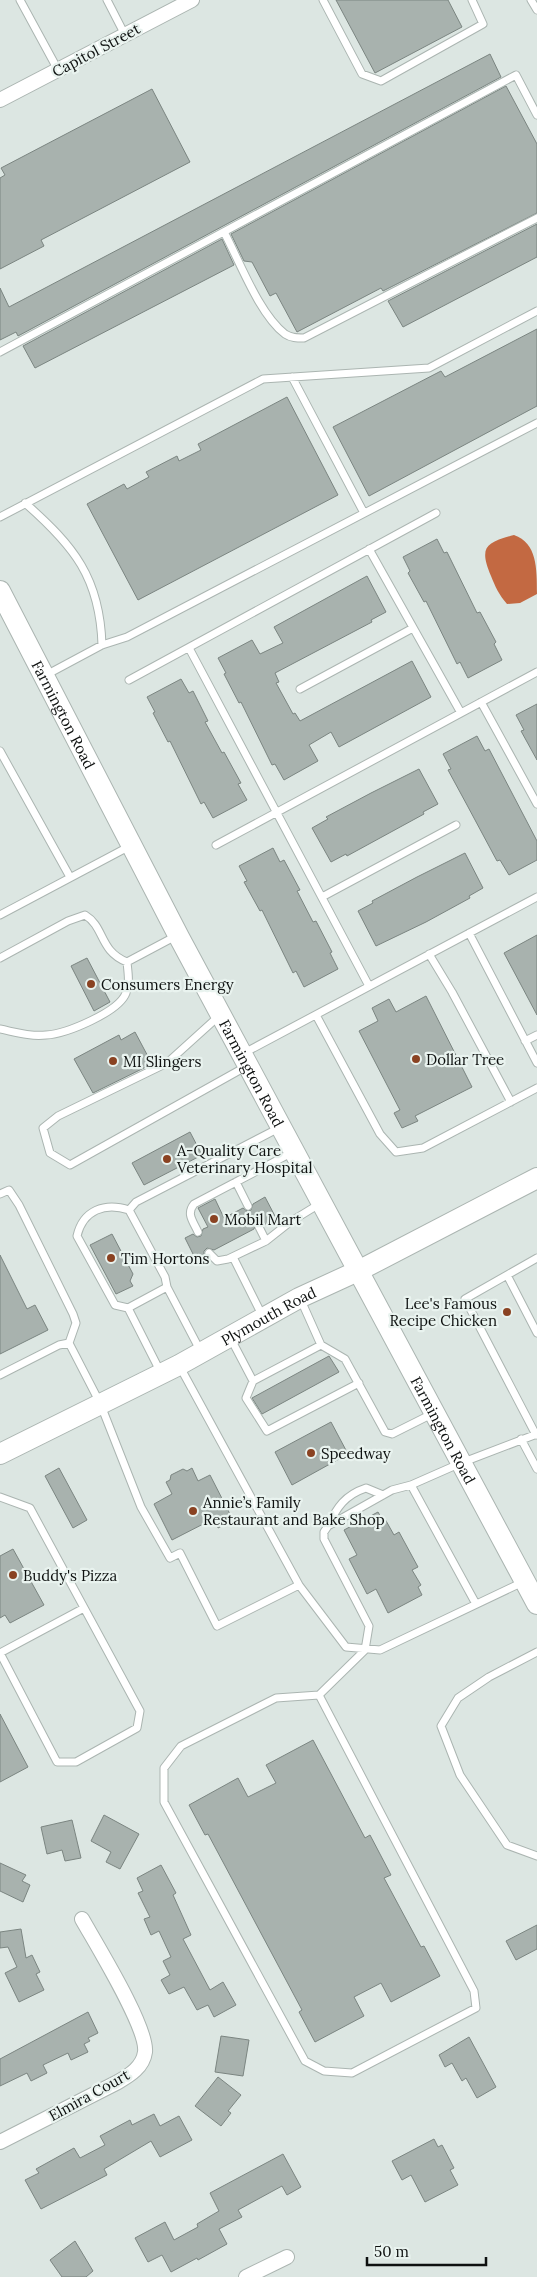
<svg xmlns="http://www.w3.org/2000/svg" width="537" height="2277" font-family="Lora,serif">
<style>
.water{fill:#c36942}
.building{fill:#a8b2ae;stroke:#7b8581}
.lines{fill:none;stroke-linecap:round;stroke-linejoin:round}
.lane-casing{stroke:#abb5b1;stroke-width:9}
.street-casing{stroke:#abb5b1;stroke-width:16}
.secondary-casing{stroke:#abb5b1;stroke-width:22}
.lane{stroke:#fff;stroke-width:7}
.street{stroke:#fff;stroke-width:14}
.secondary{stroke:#fff;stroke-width:20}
.poi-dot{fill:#8a4222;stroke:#e9f3ef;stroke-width:2}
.labels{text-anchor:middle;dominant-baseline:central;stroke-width:4.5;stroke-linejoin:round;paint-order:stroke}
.street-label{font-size:15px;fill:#0e1110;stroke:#e9f3ef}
.poi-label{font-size:15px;fill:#0e1110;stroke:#e9f3ef;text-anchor:start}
</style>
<rect width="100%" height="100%" fill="#dce6e2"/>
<path class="water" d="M514,535c23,8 23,33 23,59l-17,9 -13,1c-8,-9 -12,-18 -16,-28 -12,-29 -6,-33 23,-41z"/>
<path class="building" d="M336,0h112l14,27 -87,46z
M490,54l11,23 -483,259 -2,-4 -16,8v-52l9,19z
M506,86l31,58v69l-154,78 -2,-3 -84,44 -21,-39 -6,3 -18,-34 -8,-1 -13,-27z
M152,89l38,73 -149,78 3,6 -44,23v-91l5,-3 -4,-7z
M537,224v33l-134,70 -15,-26z
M222,239l12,26 -199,103 -12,-22z
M537,329v77l-168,90 -36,-69 108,-56 4,6z
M287,397l51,98 -200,105 -51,-96 37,-20 3,5 22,-12 -3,-5 31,-16 2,5 22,-11 -3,-6z
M437,539l7,14 3,-1 30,61 3,-1 16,30 -2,2 8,16 -34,18 -8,-16 -3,2 -31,-63 -2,1 -16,-29 2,-2 -7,-14z
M367,576l19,36 -15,8 1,2 -97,51 4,9 -3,1 17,31 2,-1 5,8 112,-60 19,36 -92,50 -8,-15 -22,13 9,16 -34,19 -9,-16 -3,1 -31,-63 -2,1 -15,-29 2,-1 -8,-15 34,-18 8,14 23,-11 -9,-16z
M181,679l8,14 4,-2 15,30 -3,1 17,31 2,-1 17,31 -3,1 9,16 -34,18 -9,-16 -3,2 -31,-63 -2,1 -15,-29 2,-1 -8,-15z
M537,704v56l-16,-29 3,-1 -8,-15z
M477,736l8,15 4,-2 48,92v19l-28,15 -9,-15 -3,1 -30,-56 -19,-35 3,-1 -8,-15z
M419,769l19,35 -15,8 1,2 -77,42 -1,-2 -15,8 -19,-34 16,-9 -2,-2 45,-24z
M273,848l7,14 4,-2 16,30 -3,1 16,31 3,-1 16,31 -2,1 8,16 -34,18 -8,-16 -3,2 -31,-63 -2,1 -16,-29 3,-1 -8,-15z
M465,853l18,35 -14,8 1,2 -44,24 -50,24 -18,-35 15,-8 -1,-2 45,-24z
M537,935v80l-33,-62z
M87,958l23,44 -16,9 -23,-45z
M426,996l46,91 -57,29 3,5 -16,7 -8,-15 6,-3 -41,-79 19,-10 -6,-13 17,-9 7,13z
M135,1032l17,32 -59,29 -19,-34 45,-24 2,5z
M190,1132l12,23 -58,30 -12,-22z
M265,1197l11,21 -12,7 -4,-3 -4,1 -2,6 -40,21 -7,-2 -3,3v4l-8,5 -11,-22 8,-4 4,3 4,-1 2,-7 5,-2 -10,-19 17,-9 9,19 19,-10 4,3 4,-1 2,-6z
M112,1234l21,40 -3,7 3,5 -17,8 -26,-49z
M0,1255l27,54 8,-4 13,25 -48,24z
M329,1356l10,16 -77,42 -10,-16z
M331,1422l17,32 -56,31 -17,-33z
M59,1468l28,52 -14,8 -28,-52z
M192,1468l6,13 12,-6 23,45 -15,8 -5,-9 -41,21 -18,-36 18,-10 -6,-12 4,-2 1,-5 12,-6 4,2z
M378,1512l5,9 2,-2 9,16 5,-3 19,35 -6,3 9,15 -3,2 4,8 -34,18 -12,-24 -9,5 -18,-35 8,-4 -13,-25z
M13,1549l31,56 -34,18 -5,-8 -5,3v-62z
M0,1714l28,53 -28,15z
M313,1740l52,98 5,-3 21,40 -7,3 37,69 3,-1 16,30 -49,26 -10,-19 -27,14 10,19 -49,26 -16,-30 3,-2 -94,-176 -3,1 -16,-30 49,-27 10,19 28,-14 -10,-18z
M104,1815l35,19 -19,35 -14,-7 5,-10 -20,-11z
M72,1820l9,38 -16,3 -3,-11 -15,4 -6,-27z
M0,1863l26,12 -4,6 8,4 -7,17 -23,-11z
M161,1865l15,28 -3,2 18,40 -8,4 27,51 13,-8 13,23 -22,12 -6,-12 -11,5 -13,-23 -15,7 -8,-14 9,-5 -7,-14 8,-4 -12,-26 -8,4 -7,-16 6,-2 -12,-24 5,-2 -6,-13z
M537,1925v24l-21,11 -10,-19z
M21,1929l5,29 6,-3 8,17 -4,2 8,16 -25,12 -14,-29 12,-6 -9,-20 -8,1v-16z
M88,2012l10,21 -10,5 2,3 -6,3 4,8 -17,8 -3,-7 -25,12 4,8 -16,8 -4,-8 -27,13v-27z
M221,2036l28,4 -6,36 -28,-4z
M469,2037l27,50 -19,11 -11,-20 -4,3 -10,-18 -7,4 -6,-12z
M218,2077l23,18 -13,16 3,2 -10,13 -26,-20z
M154,2114l6,12 19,-10 13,24 -32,17 -9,-16 -47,28 3,6 -66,34 -16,-29 14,-7 -3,-4 38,-21 6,10 25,-13 -5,-9 30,-16 2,5z
M434,2139l4,8 4,-2 12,23 -4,2 8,15 -33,17 -14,-27 -9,5 -10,-19z
M283,2154l18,33 -14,8 -5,-9 -44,24 4,7 -23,12 8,15 -29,16 -1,-2 -26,14 -9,-17 -14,7 -13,-24 30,-16 9,18 24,-13 -1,-3 22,-13 -9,-18z
M75,2241l18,30 -7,6h-24l-12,-17z"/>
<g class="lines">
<g class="lane-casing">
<path id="lane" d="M20,0l38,70
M107,0l18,35
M323,0l39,74 19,7 102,-57 -11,-24
M531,0l6,10
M224,232c16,30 35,82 61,102 6,4 12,4 19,4l233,-120
M0,352l516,-277 21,40
M292,377l72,136
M25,503c49,43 75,75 77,142
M0,517l263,-138 166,-11 108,-57
M369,549l92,164
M189,648l180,338
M46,675l56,-30 25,-8 410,-214
M129,680l307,-167
M300,689l113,-61
M481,702l56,102
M0,751l70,126
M216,845l321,-173
M322,897l134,-72
M0,915l130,-69
M469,933l68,130
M429,954l23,38 59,110
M0,958l68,-37 17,-6c20,12 14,36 42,47l49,-26
M316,1015l64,119 16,18 27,-4 114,-60
M219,1016l-52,47 -109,53 -15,12 7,25 20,12 177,-99
M0,1029c15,3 31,8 46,6 20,-1 73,-23 80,-42 4,-11 2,-20 1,-31
M525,1041l12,-6
M244,1053l293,-156
M236,1182l12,24
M0,1194l9,-4 10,15 54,109 3,9 -7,20
M129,1210l7,-8 143,-74
M259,1227l7,14
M198,1232c-5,-11 -12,-18 -4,-28l99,-52
M209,1253l8,8 11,-2 38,-18 24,-19 31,-19
M233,1257l30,60
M507,1275l30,58
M167,1287l-39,21 -13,-3 -38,-69c6,-26 28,-34 52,-26l36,67 2,10 34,65
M300,1298l21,47
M128,1308l33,65
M231,1339l22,42 68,-36 24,14 40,73 7,2 40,-20
M0,1375l59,-30 10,-2 31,60 41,104 29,51 10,-5 37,73 82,-41 -119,-218
M253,1381l-7,17 21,33 92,-48
M536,1435l-71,-136 72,-41
M521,1439l16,30
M411,1485l65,119
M0,1497l30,11 110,203 -3,17 -61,34h-19l-57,-109
M328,1526c9,-19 17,-31 38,-38l17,7
M299,1585l47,62 34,3 143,-68
M537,1652l-48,25 -31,21 -17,28 19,49 47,70 30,11
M0,1653l84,-45
M319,1695l155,296 2,17 -124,65 -28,-2 -19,-10 -141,-259v-34l17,-22 95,-48 43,-3 46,-45 4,-24 -45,-87v-7l4,-6 64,-36 19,-5 50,-22 76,-29"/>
</g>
<g class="street-casing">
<path id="street" d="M0,100l192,-100
M0,2142l118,-60c12,-7 25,-15 27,-30 3,-24 -49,-108 -63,-133
M246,2277l41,-20"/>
</g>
<g class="secondary-casing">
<g id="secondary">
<path id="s1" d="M0,591l179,346 358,667"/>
<path id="s2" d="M0,1454l179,-89 120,-67 61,-28 177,-92"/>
</g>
</g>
<use href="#lane" class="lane"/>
<use href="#street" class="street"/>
<use href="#secondary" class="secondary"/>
</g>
<g class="poi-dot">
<circle cx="91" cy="984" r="5"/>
<circle cx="416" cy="1059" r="5"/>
<circle cx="113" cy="1061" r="5"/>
<circle cx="167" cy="1159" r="5"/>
<circle cx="214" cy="1219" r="5"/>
<circle cx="111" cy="1258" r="5"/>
<circle cx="507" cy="1312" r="5"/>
<circle cx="311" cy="1453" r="5"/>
<circle cx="193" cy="1511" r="5"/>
<circle cx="13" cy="1575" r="5"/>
</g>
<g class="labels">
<g class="street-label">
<text transform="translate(96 50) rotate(-28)">Capitol Street</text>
<text stroke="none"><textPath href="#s1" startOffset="139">Farmington Road</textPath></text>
<text stroke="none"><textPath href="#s1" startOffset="544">Farmington Road</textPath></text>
<text stroke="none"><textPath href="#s2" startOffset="302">Plymouth Road</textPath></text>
<text stroke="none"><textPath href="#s1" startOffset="949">Farmington Road</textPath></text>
<text transform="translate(89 2095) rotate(-29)">Elmira Court</text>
</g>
<g class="poi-label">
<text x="101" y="984">Consumers Energy</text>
<text x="426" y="1059">Dollar Tree</text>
<text x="123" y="1061">MI Slingers</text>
<text x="177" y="1150">A-Quality Care<tspan x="177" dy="17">Veterinary Hospital</tspan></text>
<text x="224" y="1219">Mobil Mart</text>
<text x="121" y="1258">Tim Hortons</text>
<text x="497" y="1303" text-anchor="end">Lee's Famous<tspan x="497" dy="17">Recipe Chicken</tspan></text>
<text x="321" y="1453">Speedway</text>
<text x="203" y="1502">Annie’s Family<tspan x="203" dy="17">Restaurant and Bake Shop</tspan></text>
<text x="23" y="1575">Buddy's Pizza</text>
</g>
</g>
<path d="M367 2257v8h119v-8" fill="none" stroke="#0e1110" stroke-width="2.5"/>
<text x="374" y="2257" font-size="15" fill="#0e1110" stroke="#e9f3ef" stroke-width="4" paint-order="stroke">50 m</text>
</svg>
